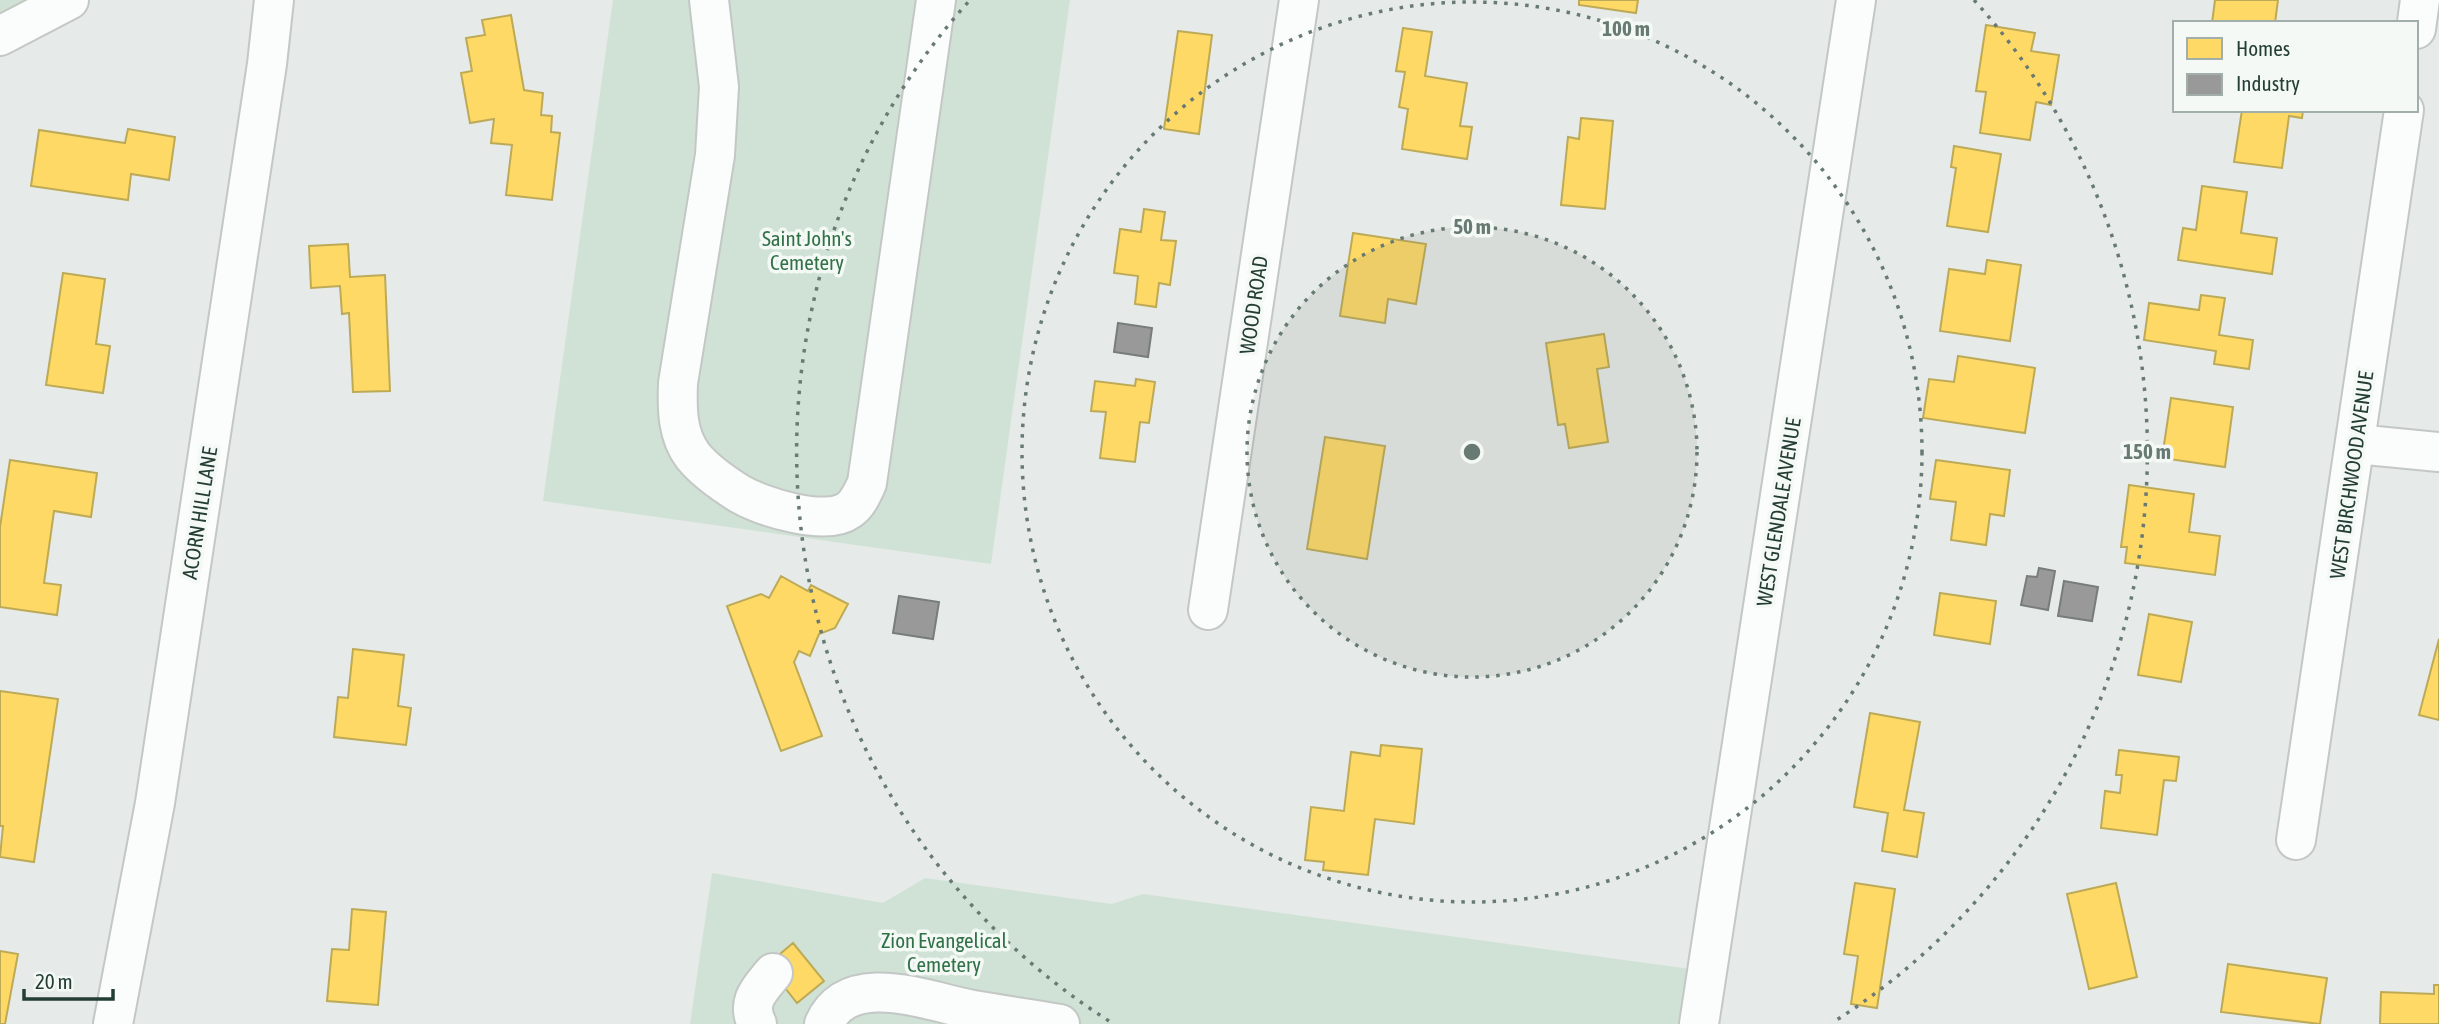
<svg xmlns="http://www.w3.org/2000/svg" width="2439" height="1024" font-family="'Asap Condensed',sans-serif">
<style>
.green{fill:#d0e2d5}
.homes{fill:#ffd966;stroke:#bdaa57;stroke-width:2}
.industry{fill:#999;stroke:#767d7b;stroke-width:2}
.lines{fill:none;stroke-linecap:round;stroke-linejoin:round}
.minor-casing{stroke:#c3c7c5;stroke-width:42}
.minor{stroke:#fbfcfc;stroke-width:38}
.ring{fill:none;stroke:#687a74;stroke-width:3.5;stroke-dasharray:3.5 7}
.labels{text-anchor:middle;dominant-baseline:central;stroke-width:7;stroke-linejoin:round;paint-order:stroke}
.park-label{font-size:21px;fill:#317147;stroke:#f4f9f6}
.street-label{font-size:21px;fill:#243d35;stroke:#f4f9f6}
.centre{fill:#687a74;stroke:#f4f9f6;stroke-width:3.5}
.ring-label{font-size:21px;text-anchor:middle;font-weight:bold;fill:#687a74;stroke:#f4f9f6;stroke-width:7;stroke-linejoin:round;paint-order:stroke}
</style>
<rect width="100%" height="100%" fill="#e6eae8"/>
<path class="green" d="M0,0h43l-43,23z
M613,0h457l-79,564 -448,-63z
M712,873l171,30 42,-25 187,26 31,-10 547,75 -9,55h-991z"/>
<path class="homes" d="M1579,0h59l-2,13 -57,-8z
M2215,0h63l-3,23h-63z
M511,15l13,75 19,3 -2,22 11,1 -1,16 9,1 -8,67 -46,-5 6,-50 -21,-2 3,-24 -24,4 -9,-50 11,-2 -6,-33 19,-3 -3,-15z
M1986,25l49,8 -4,18 28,4 -8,50 -15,-3 -6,38 -50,-7 6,-41 -10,-1z
M1403,28l29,4 -7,44 42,7 -7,43 12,1 -5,32 -65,-10 6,-40 -9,-2 6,-35 -9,-1z
M1178,31l34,4 -13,99 -35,-5z
M2242,110h61l-1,8 -13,-2 -7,52 -48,-6z
M1581,118l32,3 -8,88 -44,-4 7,-68 11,2z
M128,129l47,8 -6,43 -38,-6 -3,26 -97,-14 8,-56 86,13z
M1954,146l47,8 -13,78 -41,-6 9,-58 -5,-1z
M2202,186l45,6 -6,41 36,5 -5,36 -94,-14 5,-32 13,2z
M1144,209l21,3 -4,28 15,1 -6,44 -11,-2 -3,24 -21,-3 3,-28 -24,-3 6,-44 21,3z
M1353,233l73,11 -10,60 -28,-5 -3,24 -45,-7z
M348,244l2,33 35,-2 5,116 -37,1 -4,-79 -7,1 -2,-28 -29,2 -2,-42z
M1987,260l34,5 -11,76 -70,-10 9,-62 36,5z
M63,273l42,6 -9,65 14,2 -7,47 -57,-8z
M2201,295l24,3 -6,37 34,5 -4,29 -35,-5 2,-13 -72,-11 5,-37 50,7z
M1604,334l5,33 -12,2 11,73 -39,6 -4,-24 -7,1 -12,-82z
M1958,356l77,12 -10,65 -102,-15 6,-39 25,3z
M1136,379l19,3 -6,41 -9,-1 -5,40 -35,-4 6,-46 -15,-1 4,-30 40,5z
M2171,398l62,9 -8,60 -63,-9z
M1325,437l60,9 -18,113 -60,-10z
M10,460l87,13 -6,44 -37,-6 -10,72 17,2 -4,30 -57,-8v-80z
M1936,460l74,10 -6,46 -14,-2 -4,31 -35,-5 5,-38 -26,-3z
M2129,485l65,9 -5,38 31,4 -5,39 -90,-12 2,-16h-6z
M781,576l27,15 3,-6 37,19 -13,24 -16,6 -9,22 -11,-5 -5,11 28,74 -41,15 -54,-145 34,-12 8,4z
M1940,593l56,8 -6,43 -56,-9z
M2149,614l43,8 -11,60 -43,-7z
M2439,639v81l-20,-5z
M353,649l51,6 -6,51 13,2 -5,37 -72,-8 4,-40 10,1z
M0,691l58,8 -24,163 -34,-5 3,-31h-3z
M1870,713l50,9 -16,88 20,3 -7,44 -35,-6 6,-38 -34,-6z
M1381,745l41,4 -8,75 -39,-5 -7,56 -45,-5 1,-8 -19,-2 6,-53 33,4 7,-59 29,4z
M2119,750l60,7 -3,24 -12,-1 -7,55 -56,-7 4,-37 15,2 2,-18h-6z
M1855,883l40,6 -18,119 -26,-4 7,-48 -14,-2z
M2116,883l21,94 -48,12 -22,-95z
M352,909l34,3 -8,93 -51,-4 5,-52 17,1z
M793,943l31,38 -27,22 -30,-38z
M0,951l18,3 -13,70h-5z
M2228,964l99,14 -7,46 -99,-12z
M2434,985h5v39h-59l1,-32 53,2z"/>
<path class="industry" d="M1118,323l34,5 -4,29 -34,-5z
M2039,568l16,3 -7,39 -27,-5 6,-29 10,1z
M2064,581l34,6 -6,34 -34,-5z
M899,596l40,6 -6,37 -40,-6z"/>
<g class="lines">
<g class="minor-casing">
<path id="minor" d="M709,0l10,87 -4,68 -37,228c-1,26 -1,52 15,73 12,15 31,28 47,38 23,13 86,33 109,16 9,-6 14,-18 18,-27l69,-483
M2416,29l4,-29
M0,36l69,-36
M2356,444l83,8
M1208,610l91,-610
M2296,840l108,-730
M113,1024l42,-221 112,-739 7,-64
M757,1024c-11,-22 2,-34 16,-51
M824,1024c25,-56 105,-22 149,-14 29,5 58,9 87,14
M1699,1024l157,-1024"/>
</g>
<use href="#minor" class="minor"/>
</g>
<circle cx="1472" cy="452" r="225" fill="#687a74" fill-opacity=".12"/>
<g class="ring">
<circle cx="1472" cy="452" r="225"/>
<circle cx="1472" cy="452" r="450"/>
<path d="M1109 1021A675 675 0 0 1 970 0M1974 0A675 675 0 0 1 1835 1021"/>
</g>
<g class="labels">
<g class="park-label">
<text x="807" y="238">Saint John's<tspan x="807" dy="24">Cemetery</tspan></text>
<text x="944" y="940">Zion Evangelical<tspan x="944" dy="24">Cemetery</tspan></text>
</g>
<g class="street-label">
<text transform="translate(1253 305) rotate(-82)">WOOD ROAD</text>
<text transform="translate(2351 475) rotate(-82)">WEST BIRCHWOOD AVENUE</text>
<text transform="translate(1778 512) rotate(-81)">WEST GLENDALE AVENUE</text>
<text transform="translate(199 513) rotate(-81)">ACORN HILL LANE</text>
</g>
</g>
<circle cx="1472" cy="452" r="10" class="centre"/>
<g class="ring-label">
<text x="1626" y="36">100 m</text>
<text x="1472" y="234">50 m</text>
<text x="2147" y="459">150 m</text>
</g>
<rect x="2173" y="21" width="245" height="91" fill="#f4f9f6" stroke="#a1aea9" stroke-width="2"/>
<rect x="2187" y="38" width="35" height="21" fill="#ffd966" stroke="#a1aea9" stroke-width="2"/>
<text x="2236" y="56" font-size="21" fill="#243d35">Homes</text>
<rect x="2187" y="74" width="35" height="21" fill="#999999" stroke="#a1aea9" stroke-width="2"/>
<text x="2236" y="91" font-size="21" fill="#243d35">Industry</text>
<path d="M24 989v10h89v-10" fill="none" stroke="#243d35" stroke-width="3.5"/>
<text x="35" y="989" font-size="21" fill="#243d35" stroke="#f4f9f6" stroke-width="5" paint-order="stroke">20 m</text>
</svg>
